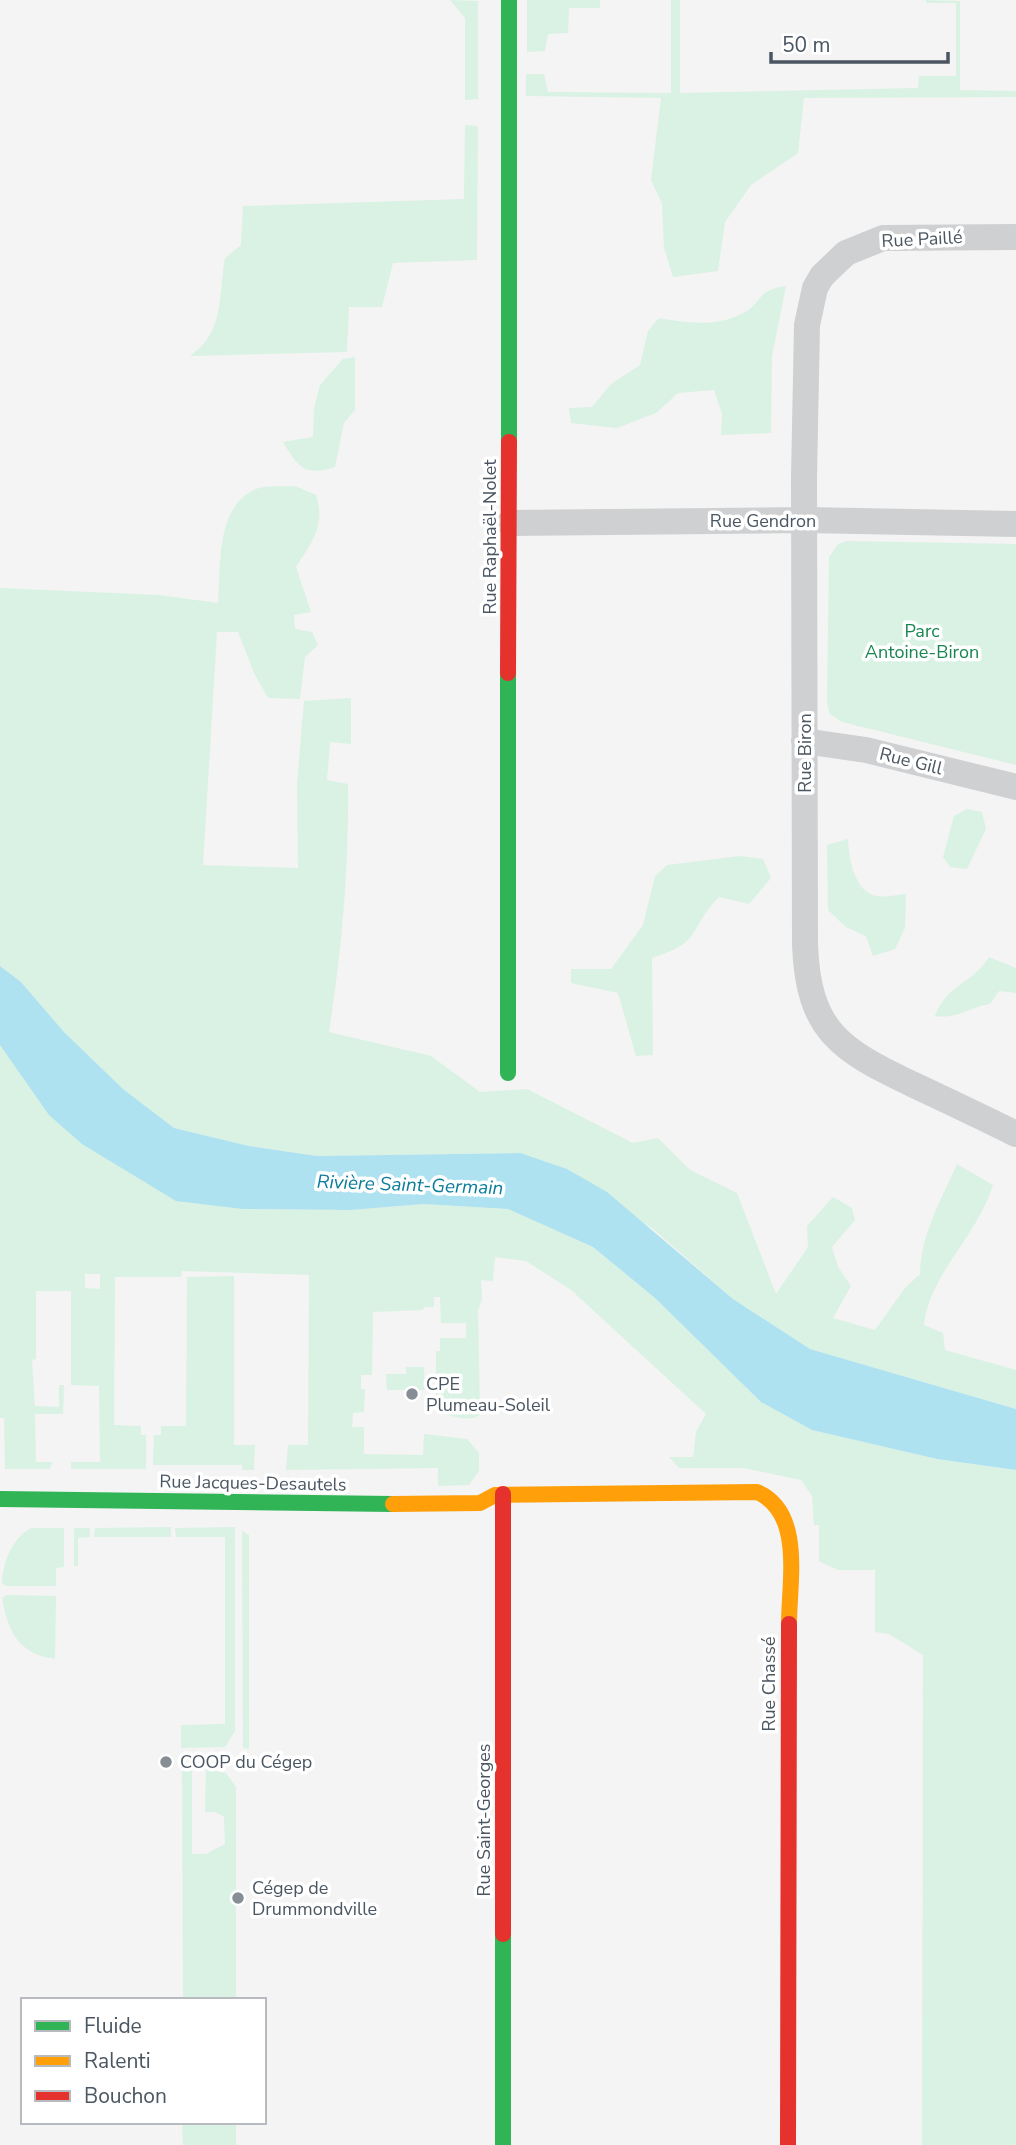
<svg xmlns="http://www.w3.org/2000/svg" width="1016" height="2145" font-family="'Nunito Sans',sans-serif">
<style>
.green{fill:#d9f2e3;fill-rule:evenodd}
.water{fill:#aee2f0}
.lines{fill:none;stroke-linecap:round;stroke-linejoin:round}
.street{stroke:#ced0d2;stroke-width:26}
.fast{stroke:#30b455;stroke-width:16}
.slow{stroke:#ff9f0a;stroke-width:16}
.jam{stroke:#e5322d;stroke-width:16}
.poi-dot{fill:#868d94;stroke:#fff;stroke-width:2.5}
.labels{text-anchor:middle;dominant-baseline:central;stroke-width:7;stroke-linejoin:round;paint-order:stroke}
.street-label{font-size:18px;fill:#4a5661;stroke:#fff}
.park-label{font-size:18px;fill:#17864f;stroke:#fff}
.poi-label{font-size:18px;fill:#4a5661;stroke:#fff;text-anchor:start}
.water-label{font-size:19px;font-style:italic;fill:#0c7c9b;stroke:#fff}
</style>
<rect width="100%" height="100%" fill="#f4f4f4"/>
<path class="green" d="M450,0l28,1v98l-13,1v-82z
M527,0h73v8h-31l-1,25 -20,1 -3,17 -18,1z
M671,0h9v93l238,-5 1,-12h37v-73h-30v-3l34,1v89l56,1v6l-212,1 -6,55 -47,32 -26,37 -7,49 -45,6 -9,-29 -2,-44 -11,-24 10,-82 -135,-2v-22h18l4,18 123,1z
M465,125l13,1 -1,134 -84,3 -11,44h-33l-2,45 -157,4c35,-24 28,-60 35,-98l16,-13 2,-39 221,-7z
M786,286l-14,70 -1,77 -50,2 1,-21 -8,-24 -36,3 -22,20 -39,15 -46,-5 -2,-15 23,-1 19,-23 29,-19 8,-34 11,-13c26,5 58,9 82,-4 22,-10 14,-24 45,-28z
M355,357v53l-11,13 -9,44c-30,10 -37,0 -52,-25l30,-5 1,-29 6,-23 23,-26z
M295,486l21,9c10,31 -4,47 -20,72l15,45 -17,3 1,14 17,3 6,13 -13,12 -5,42 -32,-1 -14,-25 -16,-41h-21l-14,233 95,3 -1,-84 7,-83 47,-3v46l-21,-2 -3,38 21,4c1,84 -6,164 -19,248l102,24 49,36 47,-3 106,54 25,-5 32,32 47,23 39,101 32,-47 -1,-21 26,-29 19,11 3,12 -23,27 6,20 13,19 -18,32 42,12 30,-42 15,-14c1,-41 21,-73 37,-110l36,21c-15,50 -64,90 -69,140l19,8 2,17 71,20v39l-206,-60 -77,-50 -81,-71 -132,-75 -203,3 -68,-10 -75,-18 -51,-39 -59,-57 -43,-50 -21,-16v-378l159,7 59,8c3,-37 -3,-96 38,-114 11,-4 27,-2 39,-3z
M847,541l169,3v221l-174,-43 -12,-8 -3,-11 2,-146 9,-13z
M967,809l15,3 4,17 -19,40 -17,-2 -7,-10 11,-41z
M848,839c1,20 6,53 29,57 8,2 20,-1 29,-2l-1,34 -10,21 -22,7 -7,-20 -20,-9 -18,-17 -1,-65z
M740,856l23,3 8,19 -22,26 -30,-7c-15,15 -16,22 -27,38 -9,13 -26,18 -40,23l1,97 -17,1 -18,-63 -47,-10v-14h40l32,-44 12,-49 12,-11z
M989,957l27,11v25l-17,-2 -9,13c-19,3 -37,16 -55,12 13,-34 36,-30 54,-59z
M0,1045l21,28 222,136 108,1 72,-6 85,5 85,38 62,51 106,104 51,28 125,29 79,11v675h-94l1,-490 -34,-21 -14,-2v-62h-37l-19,-9v-36h-5l-2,-29 -11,-16 -57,-12h-65l-10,-11h24l3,-25 10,-18 -135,-124 -45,-29 -31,-4 -2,24 -12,-1 1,19 -4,11 2,104c-9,10 -30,1 -44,-2v-61h4v-13h26v-15h-25l-1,-26h-6v10h-10l-1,3 -50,2 -1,63h-11v14h4l-1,23 -11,1 -1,14h12v27l59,1 1,-21 43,5 12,14v18l-10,14 -31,1v-18l-152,2 2,-25h20l1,-170 -127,-4 -1,6h-66l-1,148 27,1v9h5v34h-75v-7h29l-1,-76 -28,-1v-94h-35v68l-4,1 3,46 24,1v-22h5l-1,29h-28l1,48h16l-2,7h-45l-1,-51h-4zM85,1274h15v15l-15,-1z
M234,1276v169h21l-1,25h-12v-5h-89l1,-30h7v-9h25l1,-149z
M406,1367h18l1,23h-38l-1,-16h20z
M171,1527v10h-77l1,-9z
M235,1527v204l-10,16 -44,1v-23l44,-1v-187h-49l-1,-9z
M31,1528h33v39l-8,1v18h-50l-4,-3c0,-20 11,-46 29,-55z
M74,1528h16v9l-12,1v28h-4z
M242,1531l7,4v214l-6,-1z
M6,1595l50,1 -1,63c-37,-5 -47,-28 -53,-61z
M206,1769l20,4 10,14v213h-53l-1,-230h10v84h14l19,-10 -1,-27 -9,-5h-10z
M182,2122h54v23h-53z"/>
<path class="water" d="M0,966l21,16 43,50 59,57 51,39 75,18 68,10 203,-3 47,16 40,23 126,107 77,50 206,60v61l-79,-11 -125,-29 -51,-28 -106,-104 -62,-51 -85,-38 -85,-5 -72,6 -108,-1 -67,-8 -94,-57 -33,-29 -49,-70z"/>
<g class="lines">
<path class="street" d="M1016,237l-133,1 -37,15 -24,23 -7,12 -8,37 -3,152 1,467c3,88 36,106 109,141 34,16 68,32 102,49
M509,523l296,-3 211,4
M804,741l62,9 150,37"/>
<path class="fast" d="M509,442v-442
M508,1073v-400
M0,1499l393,5
M503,1934v211"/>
<path class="slow" d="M393,1504l87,-1 15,-8 262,-3c47,20 32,90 32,132"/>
<path class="jam" d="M508,673l1,-231
M503,1494v440
M788,2145l1,-521"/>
</g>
<g class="poi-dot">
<circle cx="412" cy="1394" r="7"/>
<circle cx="166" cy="1762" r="7"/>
<circle cx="238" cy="1898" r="7"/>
</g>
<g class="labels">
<g class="street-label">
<text transform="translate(922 239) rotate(-3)">Rue Paillé</text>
<text x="763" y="521">Rue Gendron</text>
<text transform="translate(490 537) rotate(-90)">Rue Raphaël-Nolet</text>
<text transform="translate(805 753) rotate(-90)">Rue Biron</text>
<text transform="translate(911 761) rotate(14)">Rue Gill</text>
<text transform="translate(253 1483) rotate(1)">Rue Jacques-Desautels</text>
<text transform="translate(769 1684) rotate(-90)">Rue Chassé</text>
<text transform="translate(484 1820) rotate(-90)">Rue Saint-Georges</text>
</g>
<g class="park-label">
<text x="922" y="631">Parc<tspan x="922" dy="21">Antoine-Biron</tspan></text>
</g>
<g class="poi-label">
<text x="426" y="1384">CPE<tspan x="426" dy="21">Plumeau-Soleil</tspan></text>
<text x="180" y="1762">COOP du Cégep</text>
<text x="252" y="1888">Cégep de<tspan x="252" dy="21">Drummondville</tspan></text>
</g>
<g class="water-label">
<text transform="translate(410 1185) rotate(2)">Rivière Saint-Germain</text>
</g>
</g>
<rect x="21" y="1998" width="245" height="126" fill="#ffffff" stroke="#b7bbc0" stroke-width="2"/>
<rect x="35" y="2021" width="35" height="10" fill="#30b455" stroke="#b7bbc0" stroke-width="2"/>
<text x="84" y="2033" font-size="21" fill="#4a5661">Fluide</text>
<rect x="35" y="2056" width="35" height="10" fill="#ff9f0a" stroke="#b7bbc0" stroke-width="2"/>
<text x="84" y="2068" font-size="21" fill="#4a5661">Ralenti</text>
<rect x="35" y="2091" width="35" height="10" fill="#e5322d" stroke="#b7bbc0" stroke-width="2"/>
<text x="84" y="2103" font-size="21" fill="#4a5661">Bouchon</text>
<path d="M771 52v10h177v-10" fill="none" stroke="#4a5661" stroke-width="3.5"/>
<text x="782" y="52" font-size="21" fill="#4a5661" stroke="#ffffff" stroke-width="5" paint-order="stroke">50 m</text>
</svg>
